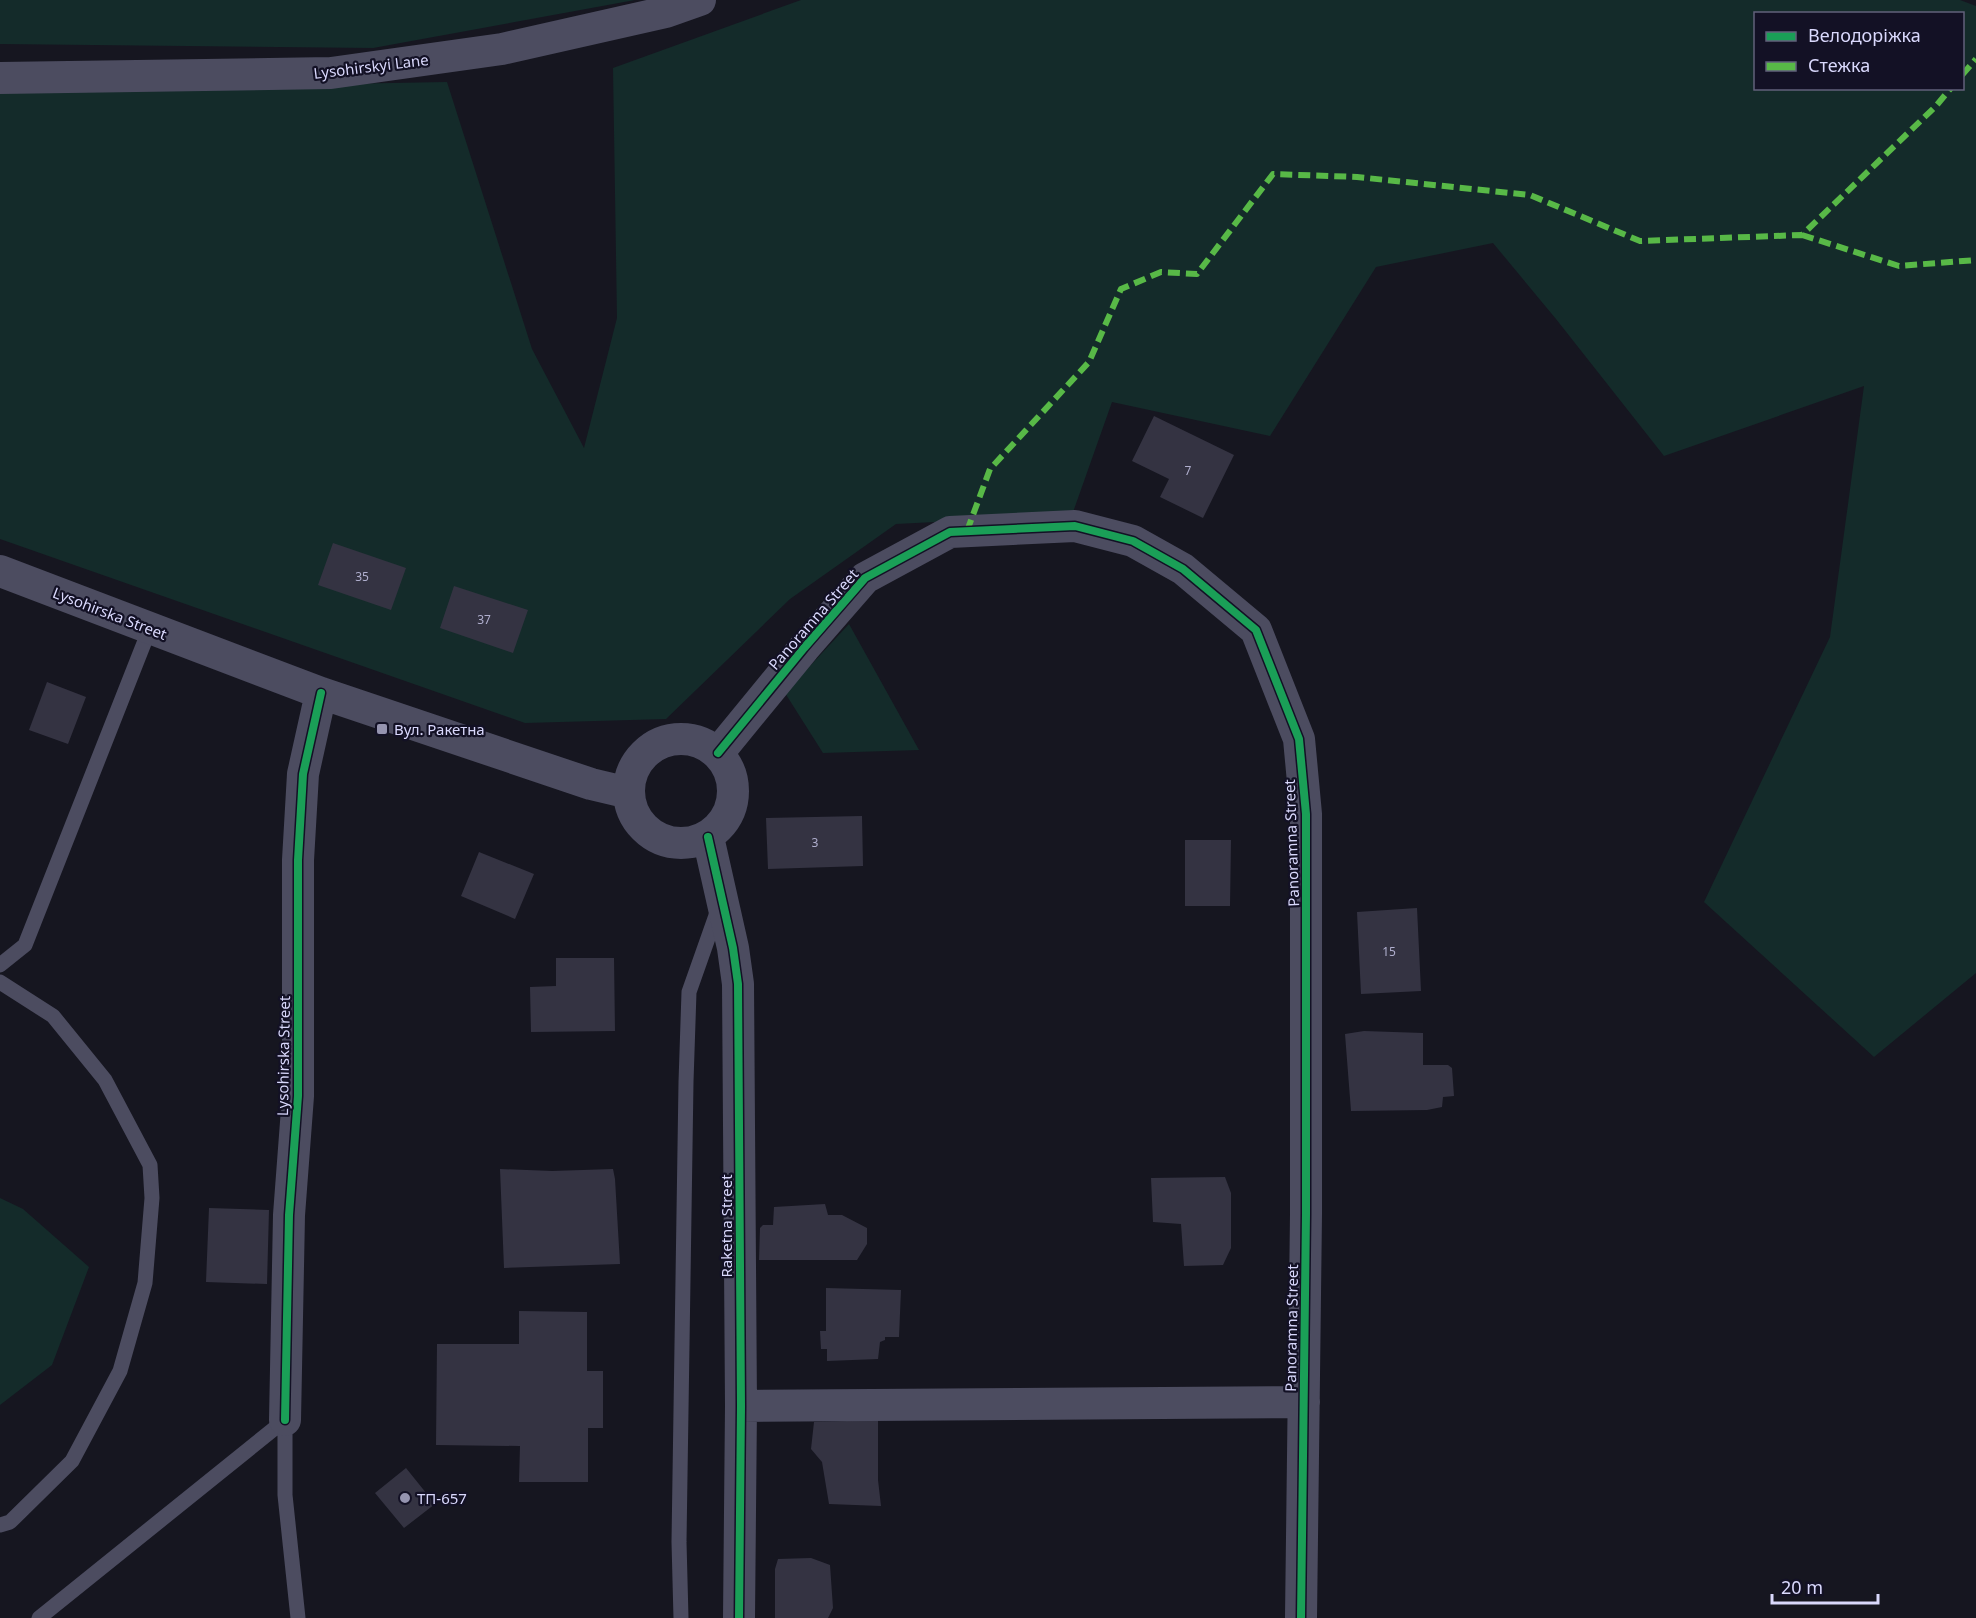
<svg xmlns="http://www.w3.org/2000/svg" width="1976" height="1618" font-family="'Noto Sans',sans-serif">
<style>
.green{fill:#142b2a;fill-rule:evenodd}
.building{fill:#343342}
.lines{fill:none;stroke-linecap:round;stroke-linejoin:round}
.service{stroke:#4c4c60;stroke-width:15}
.minor{stroke:#4c4c60;stroke-width:32}
.quiet{stroke:#58b947;stroke-width:6;stroke-dasharray:12 6;stroke-linecap:butt}
.cycleway-casing{stroke:#131125;stroke-width:11}
.cycleway{stroke:#1a9f57;stroke-width:8}
.poi-dot{fill:#9594af;stroke:#131125;stroke-width:2}
.labels{text-anchor:middle;dominant-baseline:central;stroke-width:4.5;stroke-linejoin:round;paint-order:stroke}
.number-label{font-size:12px;fill:#b0afce}
.street-label{font-size:15px;fill:#d9d8fc;stroke:#131125}
.poi-label{font-size:15px;fill:#d9d8fc;stroke:#131125;text-anchor:start}
</style>
<rect width="100%" height="100%" fill="#161620"/>
<path class="green" d="M0,0h635l-262,48 -373,-4z
M801,0h1159l16,6v967l-102,84 -170,-155 126,-265 34,-251 -200,70 -108,-137 -63,-76 -117,24 -106,169 -158,-34 -40,113 -176,9 -106,75 -124,120 -141,4 -525,-184v-449l447,-8 85,267 52,99 33,-130 -4,-250zM1756,14h206v74h-206z
M849,624l70,126 -96,3 -38,-60z
M0,1198l23,11 66,58 -37,98 -52,40z"/>
<path class="building" d="M1154,416l80,39 -31,63 -43,-21 9,-18 -37,-18z
M333,543l73,25 -15,42 -73,-25z
M454,586l74,24 -15,43 -73,-25z
M47,682l39,15 -18,47 -39,-14z
M862,816l1,50 -95,3 -2,-51z
M1185,840h46l-1,66h-45z
M479,852l55,22 -19,45 -54,-23z
M1417,908l4,83 -60,3 -4,-82z
M556,958h58l1,73 -84,1 -1,-45 26,-1z
M1364,1031l59,2v32h25l4,3 2,28 -11,1 -1,10 -15,3 -76,1 -6,-77z
M500,1169l52,2 61,-2 2,10 5,85 -116,4z
M1225,1177l6,16v55l-8,17 -39,1 -3,-42 -28,-2 -2,-44z
M825,1204l3,11h14l25,13v16l-10,16h-98l1,-32 3,-3h10l1,-18z
M209,1208l60,2 -2,74 -61,-2z
M826,1288l75,2 -2,47h-14v3l-5,2 -2,17 -51,2v-12h-6l-1,-18h6z
M519,1311l68,1v59h16v57h-15v54h-69l1,-36 -84,-1 1,-101h82z
M878,1420v60l3,26 -52,-2 -7,-42 -11,-13 3,-27z
M406,1468l29,36 -31,24 -29,-35z
M811,1558l19,7 3,43 -5,10h-53v-49l3,-10z"/>
<g class="lines">
<path class="service" d="M0,965l25,-20 125,-317
M0,982l53,34 52,64 45,85 2,33 -7,85 -25,88 -48,90 -62,61 -10,3
M285,1420v75l13,123
M39,1618l246,-198
M681,1618l-2,-76 7,-460 3,-90 30,-85"/>
<path class="minor" d="M0,78l331,-5 171,-24 164,-37 34,-12
M0,571l321,122 270,91 38,9
M629 791a52 52 0 1 1 104 0a52 52 0 1 1-104 0Z
M718,753l86,-105 61,-70 85,-46 125,-6 58,15 50,28 73,61 43,109 7,75v400l-5,404
M708,837l25,111 5,36 3,422 -2,212
M741,1406l563,-4
M285,1420l4,-205 9,-119v-236l5,-86 18,-81"/>
<path class="quiet" d="M1962,75l14,-16
M1802,235l97,31 77,-6
M967,531l23,-62 99,-107 32,-73 40,-17 36,2 76,-100 84,3 173,18 110,46 162,-6 134,-129 15,-18"/>
<g class="cycleway-casing">
<path id="cycleway" d="M718,753l86,-105 61,-70 85,-46 125,-6 58,15 50,28 73,61 43,109 7,75v400l-5,404
M708,837l25,111 5,36 3,422 -2,212
M285,1420l4,-205 9,-119v-236l5,-86 18,-81"/>
</g>
<use href="#cycleway" class="cycleway"/>
</g>
<g class="poi-dot">
<rect x="376" y="723" width="12" height="12" rx="3"/>
<circle cx="405" cy="1498" r="6"/>
</g>
<g class="labels">
<g class="number-label">
<text x="1188" y="470">7</text>
<text x="362" y="576">35</text>
<text x="484" y="619">37</text>
<text x="815" y="842">3</text>
<text x="1389" y="951">15</text>
</g>
<g class="street-label">
<text transform="translate(371 66) rotate(-7)">Lysohirskyi Lane</text>
<text transform="translate(110 613) rotate(21)">Lysohirska Street</text>
<text transform="translate(813 619) rotate(-49)">Panoramna Street</text>
<text transform="translate(1291 843) rotate(-92)">Panoramna Street</text>
<text transform="translate(283 1056) rotate(-89)">Lysohirska Street</text>
<text transform="translate(726 1226) rotate(-90)">Raketna Street</text>
<text transform="translate(1291 1328) rotate(-89)">Panoramna Street</text>
</g>
<g class="poi-label">
<text x="394" y="729">Вул. Ракетна</text>
<text x="417" y="1498">ТП-657</text>
</g>
</g>
<rect x="1754" y="12" width="210" height="78" fill="#131125" stroke="#62617b" stroke-width="1.5"/>
<rect x="1766" y="32" width="30" height="9" fill="#1a9f57" stroke="#62617b" stroke-width="1.5"/>
<text x="1808" y="42" font-size="18" fill="#d9d8fc">Велодоріжка</text>
<rect x="1766" y="62" width="30" height="9" fill="#58b947" stroke="#62617b" stroke-width="1.5"/>
<text x="1808" y="72" font-size="18" fill="#d9d8fc">Стежка</text>
<path d="M1772 1594v9h106v-9" fill="none" stroke="#d9d8fc" stroke-width="3"/>
<text x="1781" y="1594" font-size="18" fill="#d9d8fc" stroke="#131125" stroke-width="4.5" paint-order="stroke">20 m</text>
</svg>
